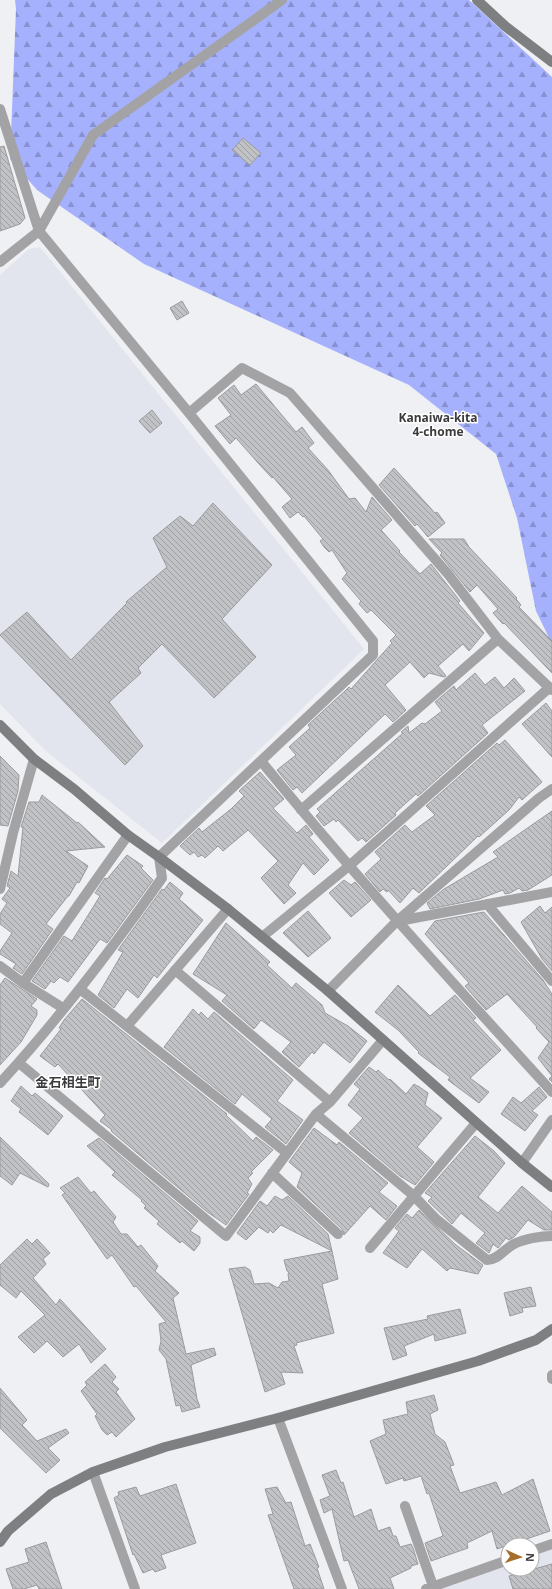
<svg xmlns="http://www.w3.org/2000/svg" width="552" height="1589" font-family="'Open Sans','Noto Sans JP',sans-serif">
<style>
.built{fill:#e2e4ee}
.forest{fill:url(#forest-firs)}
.building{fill:url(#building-back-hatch);stroke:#9a9b9e}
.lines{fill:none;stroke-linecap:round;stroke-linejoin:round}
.street{stroke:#a3a3a5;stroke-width:10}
.secondary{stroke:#7e7f81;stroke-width:10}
.labels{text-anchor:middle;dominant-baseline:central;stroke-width:3;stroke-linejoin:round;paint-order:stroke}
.neighbourhood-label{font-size:12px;font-weight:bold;fill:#3b3b3d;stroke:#fff}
.quarter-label{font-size:13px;font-weight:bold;fill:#3b3b3d;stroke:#fff}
</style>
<defs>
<pattern id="forest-firs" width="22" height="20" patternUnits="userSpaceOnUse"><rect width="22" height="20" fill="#a6b1fe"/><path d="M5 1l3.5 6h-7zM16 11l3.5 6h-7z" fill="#8891cf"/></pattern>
<pattern id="building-back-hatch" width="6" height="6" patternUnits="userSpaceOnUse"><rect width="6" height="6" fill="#c1c2c5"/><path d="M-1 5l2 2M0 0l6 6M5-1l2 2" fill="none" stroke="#9e9fa1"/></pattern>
</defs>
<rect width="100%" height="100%" fill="#eff0f4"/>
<path class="built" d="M40,247l324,402 -202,194 -115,-91 -47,-48v-429l29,-26z
M552,1549v40h-113l69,-25v5h24v-13z"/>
<path class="forest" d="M15,0h454l83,77v567l-16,-33 -19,-93 -21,-64 -87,-69 -265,-121 -107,-74 -27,-31 6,-150z"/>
<path class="building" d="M243,138l18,15 -11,12 -18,-15z
M4,146l21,72 -5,6 -20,7v-84z
M182,301l7,12 -12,7 -7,-12z
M256,384l40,48 6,-5 12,16 -6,5 20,22 21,29 6,-1 11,14 6,-15 20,23 -11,10 19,21 -1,1 21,22 11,-10 29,37 -2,2 26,30 -15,18 -6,-7 -25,22 8,10 -2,1 -15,-4 -5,5 -14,-16 -25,23 21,25 -13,12 -8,-8 -83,79 -5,-6 -4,3 -16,-20 19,-15 -7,-8 21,-19 -2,-3 38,-35 3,-3 2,2 41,-46 -2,-2 6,-6 -25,-25 -4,3 -8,-9 2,-3 -19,-22 5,-6 -15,-23 -3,2 -5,-5 -4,-6 3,-2 -19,-23 -1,1 -5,-5 -8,6 -8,-11 10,-8 -19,-22 -1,1 -13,-14 -23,-26 -6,6 -15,-18 16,-11 -13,-17 16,-13 7,10z
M152,410l10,13 -12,10 -11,-12z
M394,468l41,45 2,-1 8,11 -17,14 -11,-13 -2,2 -36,-41z
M213,503l59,62 -50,54 34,38 -42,41 -52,-54 -24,24 3,5 -32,29 34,44 -18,19 -125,-130 27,-23 44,48 56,-57 -1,-1 41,-35 -14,-29 27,-22 13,10z
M429,539h35l5,8 48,51 -1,1 5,6 -2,2 33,34v32l-48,-50 -1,1 -10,-11 5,-4 -21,-24 -7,7 -30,-37 2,-2z
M475,673l10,12 10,-8 9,11 10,-10 11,13 -43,34 6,8 -70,63 -2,-2 -21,19 1,2 -30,27 -4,-4 -4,3 -20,-21 -2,2 -2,-3 -10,7 -8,-10 4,-4 -3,-3 86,-76 -2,-1 7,-6 1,7 13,-10 3,1 17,-13 -7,-9 19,-16 2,4z
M546,703l6,8v46l-30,-33z
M505,740l37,42 -20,18 -3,-3 -10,13 -30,27 -1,-1 -59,57 -6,-5 -13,15 -12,-13 -1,2 -4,-3 -3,3 -15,-18 16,-15 -6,-7 30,-27 7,7 23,-17 -9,-9 71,-63 2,2z
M0,756l19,19 -1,16 -10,35 -8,-1z
M260,772l24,27 -11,9 24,25 9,-8 7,9 -4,3 20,23 -15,15 -11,-12 -15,22 8,8 -12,11 -23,-26 17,-17 -30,-31 -25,21 -5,-5 -13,12 -3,-3 -4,2 -4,-5 -4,3 -10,-9 19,-18 3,4 29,-23 13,-13 -5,-5z
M42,795l35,28 1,-1 27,25 -39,4 22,15 -9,17 -2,-1 -8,14h-1l-22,28 7,5 -31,45 -9,-6 3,-4 -16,-10v-3l12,-18 -12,-9v-10l7,-11 -5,-4 8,-11 -3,-2 4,-15 7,5 5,-49h-2l8,-25h10z
M552,811v64l-24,15 -6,1 -3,-3 -9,5 -5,1 -2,-4 -24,9 -49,10 -3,-6 17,-14 54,-32 -5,-5z
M127,855l16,11 -2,2 12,12 -46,63 -7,-4 -32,43 -8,-5 -6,6 -3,-2 -6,8 -13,-8 32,-45 8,5 28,-45 -5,-3 10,-15 2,1z
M344,880l7,5 4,-3 16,18 -20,17 -22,-24z
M170,882l13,11 -4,6 24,21 -46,58 -3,-3 -16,23 -11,-9 -13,19 -16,-13 25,-43 -5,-2 44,-61 2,1z
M540,906l5,7 7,-6v64l-10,-12 -21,-37z
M308,911l23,27 -23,19 -25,-24z
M484,912l59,68 9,14v88l-3,-3 3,-3 -14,-18 11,-16 -13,-14 1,-1 -30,-33 -21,16 -21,-24 4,-3 -44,-49 10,-13z
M226,923l44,39 -3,3 25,23 4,-5 26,22 3,8 23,13 19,15 -17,22 -26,-21 -10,12 -2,-2 -13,15 -17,-15 9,-10 -30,-22 -7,9 -32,-28 5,-6 -34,-21z
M5,978l32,21 -6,7 6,4v5l-16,27 -21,23v-80z
M398,985l32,31 25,-21 21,23 -3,2 28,30 -31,28 19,14 -10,11 -31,-23 2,-3 -32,-24 1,-1 -21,-22 -23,-18z
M82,999l145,115 -1,1 27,26 3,-4 17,13 -22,22 2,1 -5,5 4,6 -5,9 2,1 -23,31 -20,-14 -95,-80 1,-1 -12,-9 5,-6 -47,-51 -3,3 -15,-11 21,-27 -2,-1 5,-8z
M193,1009l6,6 2,-3 7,7 6,-7 79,68 -16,21 26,19 -17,24 -21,-17 7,-8 -30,-25 -7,10 -71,-57z
M369,1067l7,5 2,-2 11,10 1,-1 16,15 8,-10 3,2h1l10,7 -3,12 17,13 -25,29 17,15 -19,23 -15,-9 -51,-43 14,-15 -15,-13 12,-16 -6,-5z
M21,1086l11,10 3,-3 28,23 -15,19 -29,-23 2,-3 -10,-8z
M539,1087l8,10 -15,14 6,4 -13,16 -24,-17 12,-17 8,6z
M314,1128l23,17 2,-3 49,41 -9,9 18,14 -11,14 -16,-14 -26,29 -2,-6 -45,-42 5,-14 -13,-11z
M475,1136l19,15 11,12 -27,34 20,16 24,-27 30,26v18h-8l-16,-10 -14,17 -5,3 -3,-2 -8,10 -5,-4 -4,9 -13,-10 9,-10 -24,-20 -9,11 -24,-23 4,-4 -7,-4z
M0,1137l49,47 -1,3 -28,-14 -8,12 -12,-9z
M99,1138l99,83 -8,10 10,6v6l-6,8 -12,-10 -2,2 -23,-19 2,-3 -15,-13 2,-2 -5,-5 1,-1 -30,-25 3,-3 -28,-26z
M78,1177l13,16 3,-2 22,26 -3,5 8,12h6l11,13 3,-2 17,21 -3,5 24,22 -6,5 13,56 28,-6 2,7 -25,10 6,34 3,8 -18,5 -2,-7 -4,1 -10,-47 -7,-9 2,-9 -2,-17 7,-2 -30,-36 -2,1 -22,-32 -5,4 -45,-64 3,-2 -5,-5z
M275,1196l7,4 6,-4 40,38 4,17 -51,-26 -8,8 -3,-3 -2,3 -9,-6 -13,13 -9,-7 23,-32 7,5z
M419,1210l37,35 27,20 -5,9 -28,-6 -3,3 -25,-22 -15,19 -24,-15 16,-22 -4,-3 12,-14 5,4z
M27,1239l5,5 5,-5 13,14 -7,6 3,5 -13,14 23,27 4,-6 46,50 -15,14 -12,-19 -16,13 -16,-16 -13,12 -16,-16 27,-22 -24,-24 -5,7 -16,-13v-20z
M332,1251l6,28 -16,5 12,49 -38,10 1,2 -3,1 9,27 -22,-1 4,12 -20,8 -36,-123 16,-2 5,3 4,14 15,-1 9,5 4,-6 7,-1 -1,-7 1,-2 -2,-1 -3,-11z
M531,1287l5,19 -14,2 1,4 -13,4 -6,-23z
M460,1309l6,24 -31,8 -1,-7 -30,12 3,9 -14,5 -9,-32 44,-9 -1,-3z
M105,1364l11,13 -4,5 7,7 -3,3 19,27 -19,18 -4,-5 -5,3 -5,-5 -7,-14 2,-2 -16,-23 6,-6 -2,-3z
M0,1388l27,32 -5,5 15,16 29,-12 3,4 -21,15 12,12 -14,13 -46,-45z
M434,1395l4,15 -8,4 5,20 10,8 9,23 -4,1 10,27 36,-11 6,13 31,-16 17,52 -53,18 -5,-18 -25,12 1,5 -37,13 -6,-18 18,-7 -14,-43 -2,1 -6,-18 -17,5 -1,-3 -17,6 -16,-43 16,-7 -3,-14 25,-6 -2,-12z
M336,1470l5,13 2,-1 11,35 17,-8 7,22 12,-4 3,9h3l4,11 11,-3 2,4 5,16 -7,2v2l-21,10 4,11h-35l-11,-29 -4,1 -12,-52 -8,4 -4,-13 10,-4 -8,-21z
M176,1484l20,59 -35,12 5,13 -11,4 -2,-3 -10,4 -9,-19 -1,1 -19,-57 5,-3 -1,-3 18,-5 4,9z
M277,1487l9,16 5,-1 14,44 5,-2 9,23 -2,1 7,21h-30l-26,-74 5,-1 -8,-25z
M46,1542l16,47h-23l-2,-4 -13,4h-11l-7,-20 23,-7 -4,-13z
M552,1564v25h-39l-4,-13z"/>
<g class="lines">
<path class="street" d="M0,109l39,122 150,182 184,228v14l-214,202 3,21c-50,71 -103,141 -162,205
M0,262l39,-31 54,-96 189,-135
M189,413l53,-45 48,25 158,181 50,65 54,51
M261,761c93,114 192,222 291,331
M301,810l197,-171
M0,889l13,-56 21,-74
M487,904l65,77
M399,921l153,-29
M262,937l87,-71 201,-179
M0,966l23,17 40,25
M175,970l155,132
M23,983l105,-148
M80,989l207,164
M328,991l69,-70 142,-123 13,-9
M127,1026l101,-117
M19,1063l207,173 90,-122 14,-12 53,-62
M316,1114l98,82 22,23 51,41c11,0 17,-11 27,-16 10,-5 26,-8 38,-8
M522,1163l30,-43
M272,1173l66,61
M370,1248l106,-125
M552,1375v4
M278,1418l64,171
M93,1472l42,117
M405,1506l28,80
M532,1551l20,-7
M426,1589l82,-29"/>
<path class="secondary" d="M477,0l28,26 47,36
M0,725l34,34 40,30 54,46 31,22 69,52 100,82 194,172 30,24
M0,1542l8,-11 43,-37 42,-22 72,-25 113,-29 200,-57 58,-21 16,-11"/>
</g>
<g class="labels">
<g class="neighbourhood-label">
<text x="438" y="417">Kanaiwa-kita<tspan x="438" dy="14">4-chome</tspan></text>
</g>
<g class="quarter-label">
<text x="68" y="1082">金石相生町</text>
</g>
</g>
<g transform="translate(520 1557) rotate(93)"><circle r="19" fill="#ffffff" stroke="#b1b1b1"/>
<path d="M0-3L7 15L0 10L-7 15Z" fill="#a66e2b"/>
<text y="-6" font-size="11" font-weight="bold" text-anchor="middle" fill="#3b3b3d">N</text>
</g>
</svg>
